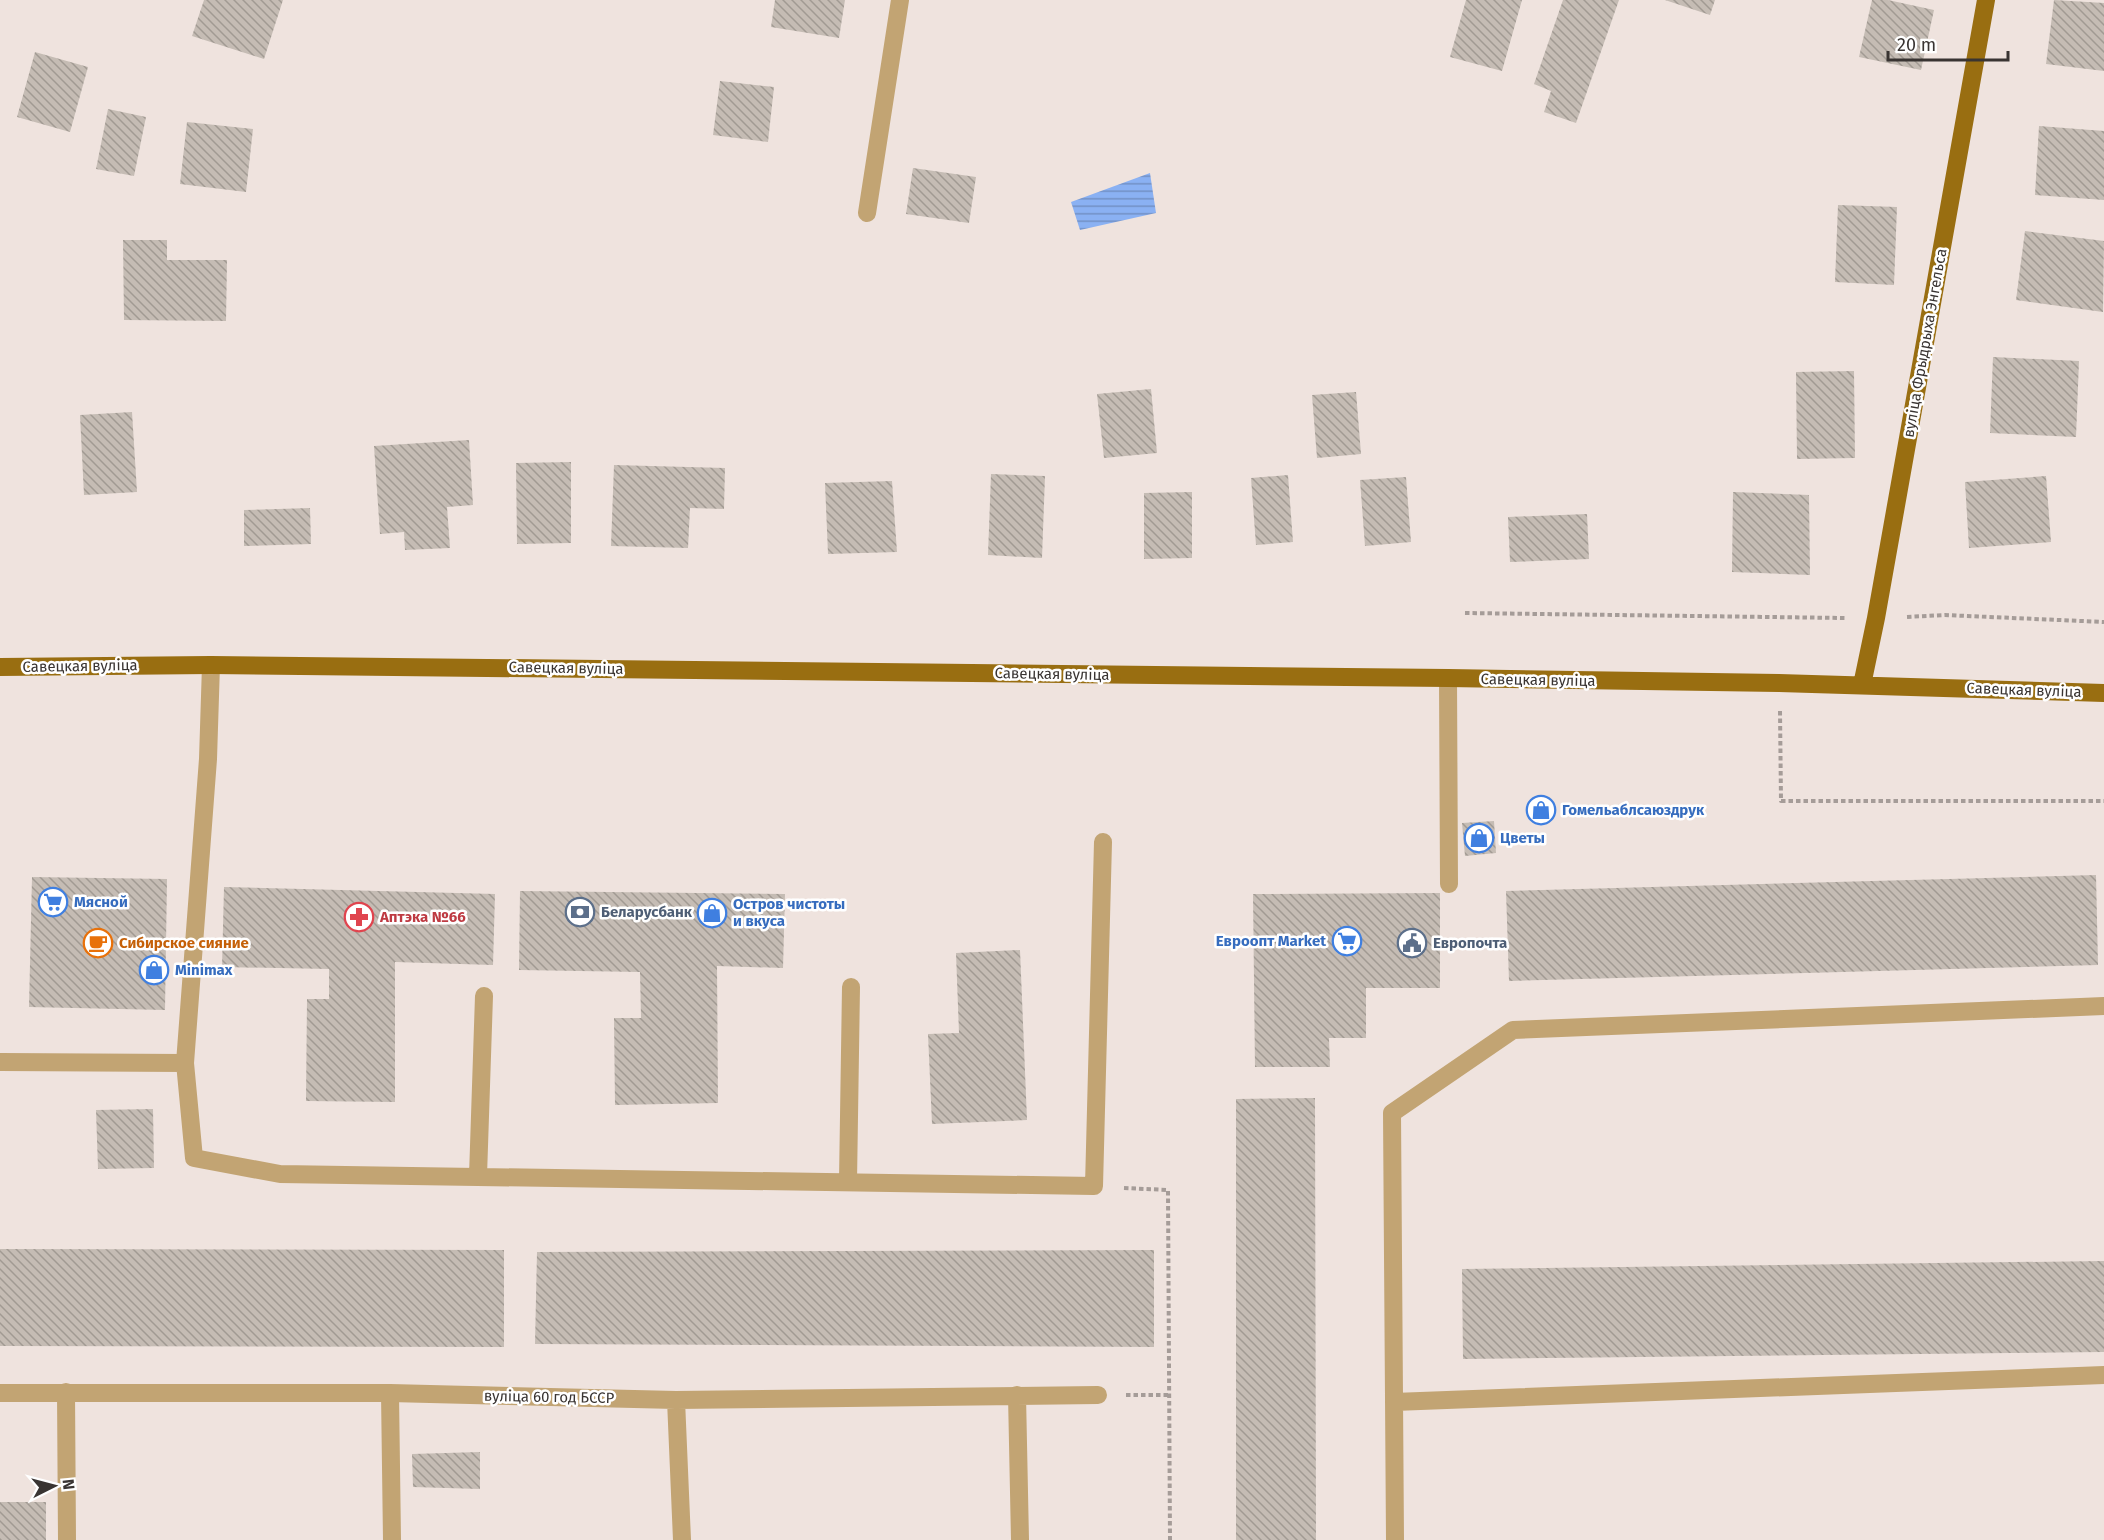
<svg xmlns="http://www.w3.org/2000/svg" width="2104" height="1540" font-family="'Fira Sans',sans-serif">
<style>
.water{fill:url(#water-rules)}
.building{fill:url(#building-back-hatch)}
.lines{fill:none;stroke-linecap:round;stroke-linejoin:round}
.path{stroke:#a59c98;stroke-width:4;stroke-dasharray:4.5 3;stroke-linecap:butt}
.minor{stroke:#c2a473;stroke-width:18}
.major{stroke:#996e11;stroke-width:18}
.labels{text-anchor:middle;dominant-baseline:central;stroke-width:5;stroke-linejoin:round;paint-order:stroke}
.street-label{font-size:15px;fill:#393432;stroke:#fff}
.shop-label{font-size:15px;font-weight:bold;fill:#366cbe;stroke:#fff;text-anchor:start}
.service-label{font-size:15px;font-weight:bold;fill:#4e5e75;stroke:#fff;text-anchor:start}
.health-label{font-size:15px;font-weight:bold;fill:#be3a42;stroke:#fff;text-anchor:start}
.food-label{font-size:15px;font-weight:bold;fill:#c56008;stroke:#fff;text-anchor:start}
</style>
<defs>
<pattern id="water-rules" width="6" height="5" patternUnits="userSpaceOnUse" patternTransform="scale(1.5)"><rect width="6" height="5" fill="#8ab1f3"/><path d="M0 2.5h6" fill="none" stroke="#7291c5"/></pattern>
<pattern id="building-back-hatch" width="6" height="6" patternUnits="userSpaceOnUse" patternTransform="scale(1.5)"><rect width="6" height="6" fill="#c5bcb4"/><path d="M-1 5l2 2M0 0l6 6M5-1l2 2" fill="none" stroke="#a19a93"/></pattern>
</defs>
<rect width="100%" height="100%" fill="#efe3de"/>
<path class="water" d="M1150,173l6,40 -76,17 -9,-28z"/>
<path class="building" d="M204,0h79l-19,59 -72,-23z
M775,0h70l-6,38 -68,-11z
M1466,0h56l-20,71 -52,-14z
M1563,0h56l-43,123 -32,-11 7,-21 -17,-7z
M1665,0h50l-5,15z
M1872,0h16l46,10 -13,60 -62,-13z
M2054,0l50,3v68l-58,-7z
M35,52l53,15 -18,65 -53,-15z
M720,81l54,6 -6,55 -55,-7z
M108,109l38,8 -12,59 -38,-7z
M187,122l66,7 -7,63 -66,-8z
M2039,126l65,5v69l-69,-5z
M913,168l63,9 -7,46 -63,-9z
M1838,205l59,2 -3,78 -59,-3z
M2025,231l79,10 -1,71 -87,-12z
M123,240h44v20h60l-1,61 -102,-1z
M1993,357l86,4 -3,76 -86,-4z
M1854,371l1,87 -58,1 -1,-87z
M1151,389l6,64 -53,5 -7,-64z
M1356,392l5,62 -44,4 -5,-63z
M132,412l5,80 -53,3 -4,-80z
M469,440l4,65 -26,2 3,41 -45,2 -1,-18 -24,2 -6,-88z
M571,462v81l-54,1 -1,-81z
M614,465l111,3 -1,41 -34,-1 -2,40 -77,-2z
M991,474l54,2 -3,82 -54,-3z
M1288,475l5,67 -37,3 -5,-67z
M2046,476l5,66 -82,6 -4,-66z
M1406,477l5,65 -46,4 -5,-66z
M892,481l5,71 -69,2 -3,-71z
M1192,492v66l-48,1v-66z
M1733,492l76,3 1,80 -78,-3z
M310,508l1,36 -67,2v-36z
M1587,514l2,45 -79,3 -2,-45z
M1494,821l2,32 -31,3 -3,-33z
M2096,875l2,90 -589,16 -3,-90z
M32,877l135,2 -2,131 -136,-3z
M224,887l271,7 -2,71 -98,-3v140l-89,-1 1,-102h22v-30l-107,-2z
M520,891l265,3 -2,74 -66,-2 1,137 -103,2 -1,-87h27l-1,-46 -121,-2z
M1440,893v95h-74v50h-37l1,29h-75l-2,-173z
M1020,950l7,170 -95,4 -4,-90 31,-1 -3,-80z
M1315,1098l1,442h-80v-441z
M153,1109l1,59 -56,1 -2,-59z
M0,1249l504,1v97l-504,-1z
M1154,1250v97l-619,-3 2,-92z
M2104,1261v91l-641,7 -1,-90z
M480,1452v37l-67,-2 -1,-33z
M0,1502h46v38h-46z"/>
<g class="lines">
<path class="path" d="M1465,613l380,5
M1907,617l38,-2 159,7
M1780,711l1,90h323
M1124,1188l44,2 2,350
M1126,1395h42"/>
<path class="minor" d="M867,213l33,-213
M211,665l-3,94 -23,304 9,95 86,16 814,12 9,-344
M1448,678l1,206
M0,1062l185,1
M478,1176l6,-180
M848,1182l3,-195
M66,1392l1,148
M0,1393h390l286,7 422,-5
M390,1393l2,147
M1017,1395l3,145
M676,1400l6,140
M1394,1402l710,-27
M1395,1540l-3,-427 121,-83 591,-24"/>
<path class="major" d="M0,667l211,-2 1237,13 331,5 325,10
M1862,685l14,-67 110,-618"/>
</g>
<defs>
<g id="shop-ring" transform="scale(1.5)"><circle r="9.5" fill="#fff" stroke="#3f7fe0" stroke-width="1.5"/><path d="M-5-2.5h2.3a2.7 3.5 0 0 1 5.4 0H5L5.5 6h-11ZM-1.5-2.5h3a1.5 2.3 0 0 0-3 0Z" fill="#3f7fe0"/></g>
<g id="supermarket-ring" transform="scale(1.5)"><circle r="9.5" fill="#fff" stroke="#3f7fe0" stroke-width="1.5"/><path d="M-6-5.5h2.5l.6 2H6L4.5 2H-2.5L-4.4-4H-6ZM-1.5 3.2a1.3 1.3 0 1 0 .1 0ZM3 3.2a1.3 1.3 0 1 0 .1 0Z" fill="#3f7fe0"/></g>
<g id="bank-ring" transform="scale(1.5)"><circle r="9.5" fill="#fff" stroke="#5c6f8a" stroke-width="1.5"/><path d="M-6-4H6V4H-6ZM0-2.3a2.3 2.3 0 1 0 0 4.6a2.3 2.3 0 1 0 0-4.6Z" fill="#5c6f8a"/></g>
<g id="pharmacy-ring" transform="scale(1.5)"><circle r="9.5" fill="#fff" stroke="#e0444e" stroke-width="1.5"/><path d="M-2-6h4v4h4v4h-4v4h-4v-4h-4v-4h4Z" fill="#e0444e"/></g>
<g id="cafe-ring" transform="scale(1.5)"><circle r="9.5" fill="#fff" stroke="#e8710a" stroke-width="1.5"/><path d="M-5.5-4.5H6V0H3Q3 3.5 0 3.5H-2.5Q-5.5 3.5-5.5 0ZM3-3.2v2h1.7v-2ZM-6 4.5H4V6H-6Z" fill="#e8710a"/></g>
<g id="civic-ring" transform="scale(1.5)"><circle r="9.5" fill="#fff" stroke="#5c6f8a" stroke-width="1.5"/><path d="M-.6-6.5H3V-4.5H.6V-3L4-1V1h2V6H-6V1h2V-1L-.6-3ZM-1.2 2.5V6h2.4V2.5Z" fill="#5c6f8a"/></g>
</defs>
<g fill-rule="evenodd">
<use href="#shop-ring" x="1541" y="810"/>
<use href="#shop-ring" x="1479" y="838"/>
<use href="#supermarket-ring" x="53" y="902"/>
<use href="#bank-ring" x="580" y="912"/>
<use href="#shop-ring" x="712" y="913"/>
<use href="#pharmacy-ring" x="359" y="917"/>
<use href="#supermarket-ring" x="1347" y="941"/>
<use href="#cafe-ring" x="98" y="943"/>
<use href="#civic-ring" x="1412" y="943"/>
<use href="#shop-ring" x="154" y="970"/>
</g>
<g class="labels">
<g class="street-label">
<text transform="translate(1925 343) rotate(-80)">вуліца Фрыдрыха Энгельса</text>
<text transform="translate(80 666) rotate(-1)">Савецкая вуліца</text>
<text transform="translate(566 668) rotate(1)">Савецкая вуліца</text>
<text transform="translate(1052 674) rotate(1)">Савецкая вуліца</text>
<text transform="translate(1538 680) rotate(1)">Савецкая вуліца</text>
<text transform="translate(2024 690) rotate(2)">Савецкая вуліца</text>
<text transform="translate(549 1397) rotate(1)">вуліца 60 год БССР</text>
</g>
<g class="shop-label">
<text x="1562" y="810">Гомельаблсаюздрук</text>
<text x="1500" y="838">Цветы</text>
<text x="74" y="902">Мясной</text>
<text x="733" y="904">Остров чистоты<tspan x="733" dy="17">и вкуса</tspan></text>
<text x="1326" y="941" text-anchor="end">Евроопт Market</text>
<text x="175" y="970">Minimax</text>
</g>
<g class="service-label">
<text x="601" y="912">Беларусбанк</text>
<text x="1433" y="943">Европочта</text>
</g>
<g class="health-label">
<text x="380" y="917">Аптэка №66</text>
</g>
<g class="food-label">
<text x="119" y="943">Сибирское сияние</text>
</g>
</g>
<g transform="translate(54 1486) rotate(84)" stroke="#ffffff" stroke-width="4.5" paint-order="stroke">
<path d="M0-4.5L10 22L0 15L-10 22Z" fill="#393432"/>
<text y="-9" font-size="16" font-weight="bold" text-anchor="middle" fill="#393432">N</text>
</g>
<path d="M1888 51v9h120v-9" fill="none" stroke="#393432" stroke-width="3"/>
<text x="1897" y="51" font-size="18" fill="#393432" stroke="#ffffff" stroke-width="4.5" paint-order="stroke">20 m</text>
</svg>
